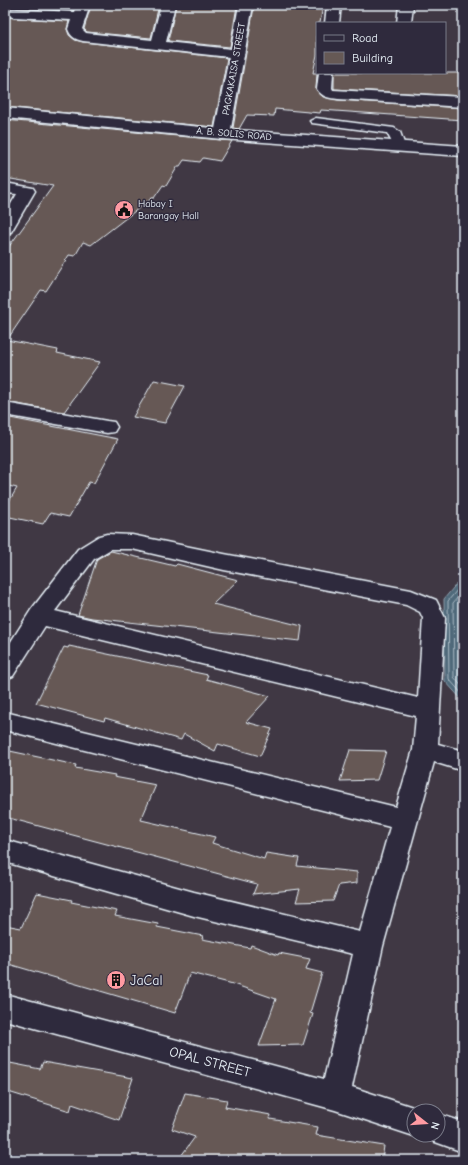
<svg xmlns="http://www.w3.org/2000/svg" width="468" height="1165" font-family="'Comic Neue',sans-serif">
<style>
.water{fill:#50697a;stroke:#8d9fac}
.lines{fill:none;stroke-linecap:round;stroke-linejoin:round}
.shore{stroke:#abbbc6;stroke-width:1}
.building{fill:#665955;stroke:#e8f1f8}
.lane-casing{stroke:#e8f1f8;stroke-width:3}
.street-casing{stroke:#e8f1f8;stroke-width:3}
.secondary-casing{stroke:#e8f1f8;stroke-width:3}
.lane{fill:#2f2a3d;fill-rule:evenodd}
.street{fill:#2f2a3d;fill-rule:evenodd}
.secondary{fill:#2f2a3d;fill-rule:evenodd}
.labels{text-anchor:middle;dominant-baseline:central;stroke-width:3;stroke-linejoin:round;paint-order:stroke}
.far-street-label{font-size:10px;fill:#e8f1f8;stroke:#2f2a3d}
.far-poi-label{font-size:10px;fill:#e8f1f8;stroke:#2f2a3d;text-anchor:start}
.near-poi-label{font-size:14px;fill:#e8f1f8;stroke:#2f2a3d;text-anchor:start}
.near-street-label{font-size:14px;fill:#e8f1f8;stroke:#2f2a3d}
</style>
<rect width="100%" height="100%" fill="#403844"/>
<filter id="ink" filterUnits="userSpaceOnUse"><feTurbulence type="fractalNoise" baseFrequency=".025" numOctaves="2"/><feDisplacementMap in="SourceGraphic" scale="8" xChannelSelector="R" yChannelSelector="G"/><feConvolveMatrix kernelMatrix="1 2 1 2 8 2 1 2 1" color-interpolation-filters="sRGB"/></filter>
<g filter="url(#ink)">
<path class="water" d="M463,576v125l-18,-20 -1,-82z"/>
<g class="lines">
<path class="shore" d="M463,583l-15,18 1,78 14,16
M463,591l-10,12 1,74 9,11
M463,600l-4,5 1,69 3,5"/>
</g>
<path class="building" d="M18,5h56l-1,5 -56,-2z
M91,5h68l-8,33 -64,-6 -3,-3z
M176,5l61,1 -7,41 -62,-6z
M259,5h64l-3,18h-3v32l-4,18h4l-1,16 7,8 15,3 125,8v12l-142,-10 -1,3 -45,-4 -1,7 -27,-1 -8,14 -6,-1 21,-121h4z
M5,14l4,3 5,1 55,3 -2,8 2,6 6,5 8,2 144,16 -13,69 -209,-20z
M334,73h129v23l-129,-7z
M5,120l227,21 -12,20 -17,-3 -3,4 -16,-2 -4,6h-2l-12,20 -3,-1 -9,13h-2l-61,47 -8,-3 -8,14 -6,-1 -23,36 -5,-1 -34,50 51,10 -1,3 43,9 -36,50 -59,-10v-150l48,-66 -48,-8z
M154,380l31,6 -20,37 -32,-6z
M5,417l113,22 -24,44 -5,-1 -20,35 -19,-4 -7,11 -38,-8v-8l12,-20 -12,-3z
M111,551l64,15 2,-2 61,16 -25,24 89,22 -2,15 -208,-23 -14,-3 19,-56z
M69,646l139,29 -2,4 64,17 -24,26 26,7 -12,27 -42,-12 -3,7 -31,-17 -3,6 -76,-22 -1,3 -68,-18 28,-56 4,1z
M5,750l71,15 -1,3 40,7 -1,2 42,8 -15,35 74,17 -3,6 52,16 2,-6 33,5 -2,8 60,6v11l-18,2 -6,16 -37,1 4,-13 -47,5 4,-10 -252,-67z
M350,750l36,1 -9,29 -37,1z
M37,893l35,7 -1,2 46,9 -2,5 43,8 -1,3 46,9 -1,3 48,9 1,-3 27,10 1,-2 31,6 -4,10 16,4 -12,40 3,1 -10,31 -44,1 17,-47 -43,-15 -43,-11 -15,40 -170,-50v-38l16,3z
M5,1062l35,7 3,-7 90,16 -14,42 -47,-16 -2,7 -65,-20z
M185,1093l42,7 -2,7 46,8 -1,4 48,8 -2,8 68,11 -2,14h-204l17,-23 -23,-8z"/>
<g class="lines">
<g class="lane-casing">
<path id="lane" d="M316,118l78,10 6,4 5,14 -2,2h-8l-8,-15 -75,-10 -2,-2z"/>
</g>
<g class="street-casing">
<path id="street" d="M76,5h14l-8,24 4,4 66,7 9,-35h14l-9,37 65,7 8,-44h14l-23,129 -3,3 -5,2 -5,-2 -3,-3 15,-77 -146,-16c-8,-2 -12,-4 -15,-12l3,-9 -57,-3 -5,-1 -2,-3 2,-3 5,-1 60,3z
M327,5h14l-2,18h-14z
M399,5h14l-2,18h-14z
M319,73h14l-1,15 1,2 130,7v10l-125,-8c-9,-1 -16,-2 -21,-10z
M5,183l28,5 2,3 -24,41 -6,1v-19l12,-20 -12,-1z
M5,403l102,18 7,1 3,5 -3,5 -7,1 -102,-18z
M107,534l25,1 92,19 187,36 25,10 9,18 -7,126 25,7v20l-29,-9 -51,184 -31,141 73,24h-11v24h1l-1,1 -79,-26 -330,-90v-26l319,85 29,-125 -159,-38 -189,-54v-22l189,52 166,40 30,-105 -385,-97v-18l391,95 17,-57 3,-34 -371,-90 -32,50 -8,3v-28l26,-41 47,-61 21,-13zM111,549h21l92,21 182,35 14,7 3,6 -5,80 -363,-87 39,-52z
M438,1114l25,8v30l-36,-13 -1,-4h12z"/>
</g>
<g class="secondary-casing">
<path id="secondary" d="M5,108l217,21 241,17v10l-241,-17 -217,-21z"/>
</g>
<use href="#lane" class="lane"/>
<use href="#street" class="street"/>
<use href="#secondary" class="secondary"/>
</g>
</g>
<defs>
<g id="civic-disc" transform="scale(1)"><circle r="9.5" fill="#ff9aa2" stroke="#2f2a3d"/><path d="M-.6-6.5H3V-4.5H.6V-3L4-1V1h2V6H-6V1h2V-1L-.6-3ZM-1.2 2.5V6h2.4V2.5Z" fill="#111"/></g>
<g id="building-disc" transform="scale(1)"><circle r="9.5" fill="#ff9aa2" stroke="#2f2a3d"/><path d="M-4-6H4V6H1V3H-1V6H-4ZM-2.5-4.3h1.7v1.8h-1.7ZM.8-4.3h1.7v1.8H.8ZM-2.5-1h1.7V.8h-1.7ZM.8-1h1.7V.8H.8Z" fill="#111"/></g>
</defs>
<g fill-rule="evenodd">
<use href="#civic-disc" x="124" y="210"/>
<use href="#building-disc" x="116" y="980"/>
</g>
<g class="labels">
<g class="far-street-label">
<text transform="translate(234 69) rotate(-80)">PAGKAKAISA STREET</text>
<text transform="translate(234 134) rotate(5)">A. B. SOLIS ROAD</text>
</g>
<g class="far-poi-label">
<text x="138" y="204">Habay I<tspan x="138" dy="12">Barangay Hall</tspan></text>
</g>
<g class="near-poi-label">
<text x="130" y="980">JaCal</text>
</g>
<g class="near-street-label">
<text transform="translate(210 1062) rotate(15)">OPAL STREET</text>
</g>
</g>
<rect width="468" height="1165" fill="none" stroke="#2f2a3d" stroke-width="20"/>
<rect x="10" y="10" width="448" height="1145" fill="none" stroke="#e8f1f8" stroke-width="1.5" filter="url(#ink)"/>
<rect x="316" y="22" width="130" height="52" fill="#2f2a3d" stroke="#797a88"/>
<rect x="324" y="35" width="20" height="6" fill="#2f2a3d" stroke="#797a88"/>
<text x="352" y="42" font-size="12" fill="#e8f1f8">Road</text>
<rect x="324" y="52" width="20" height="12" fill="#665955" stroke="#797a88"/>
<text x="352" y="62" font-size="12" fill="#e8f1f8">Building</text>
<g transform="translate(426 1123) rotate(107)"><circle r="19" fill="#2f2a3d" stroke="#797a88"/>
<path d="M0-3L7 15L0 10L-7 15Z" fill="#ff9aa2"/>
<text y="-6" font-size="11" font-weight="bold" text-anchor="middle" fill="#e8f1f8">N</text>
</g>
</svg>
